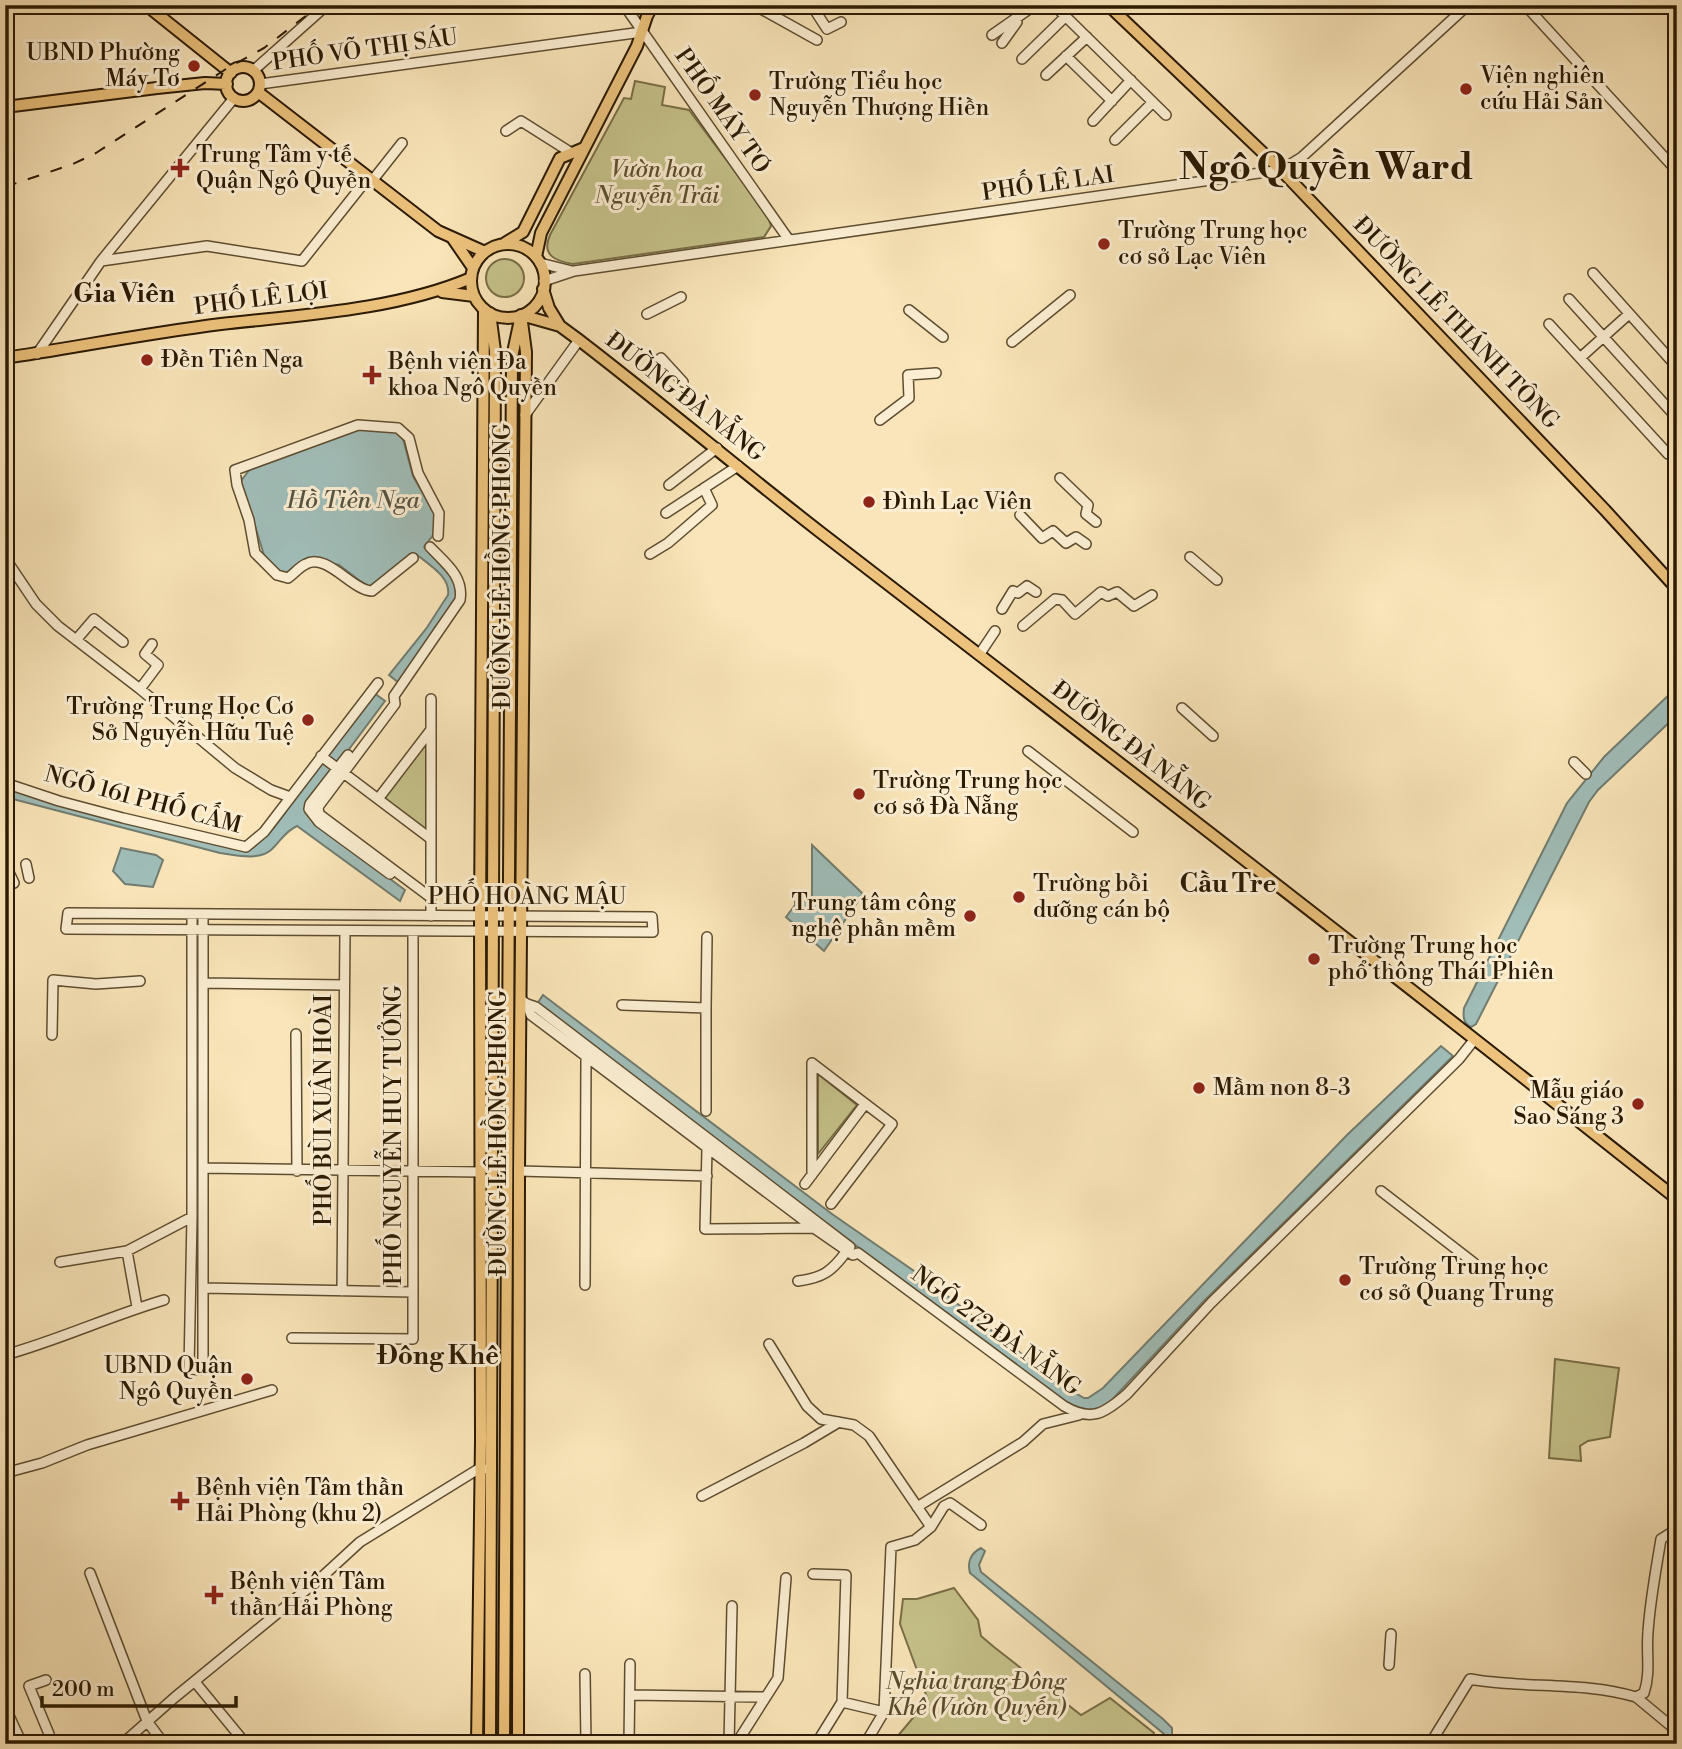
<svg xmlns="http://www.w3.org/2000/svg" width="1682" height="1749" font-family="'Libre Bodoni',serif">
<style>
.green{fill:#c6c28a;stroke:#786e46;stroke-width:2}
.water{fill:#a0bdb8;stroke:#717c6f;stroke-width:2}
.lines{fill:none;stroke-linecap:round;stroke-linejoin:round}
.minor-casing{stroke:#5e4d30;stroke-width:12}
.major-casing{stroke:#2b1a02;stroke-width:14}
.minor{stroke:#fbeed2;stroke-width:9}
.major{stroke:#ecc27c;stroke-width:10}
.rail{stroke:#2b1a02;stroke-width:2;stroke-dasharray:12 12;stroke-linecap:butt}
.poi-dot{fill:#8f2418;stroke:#fbeed2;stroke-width:2.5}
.labels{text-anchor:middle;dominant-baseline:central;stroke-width:6;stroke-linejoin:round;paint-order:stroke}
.street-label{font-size:23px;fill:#2b1a02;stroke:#fbeed2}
.poi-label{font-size:23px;fill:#2b1a02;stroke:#fbeed2;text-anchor:start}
.park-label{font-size:23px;font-style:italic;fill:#5a4c2b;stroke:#fbeed2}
.water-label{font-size:24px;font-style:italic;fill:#545342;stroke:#fbeed2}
.quarter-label{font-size:26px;font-weight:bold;fill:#2b1a02;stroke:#fbeed2}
.town-label{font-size:37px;font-weight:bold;fill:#2b1a02;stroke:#fbeed2}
</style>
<rect width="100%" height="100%" fill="#f9e5b9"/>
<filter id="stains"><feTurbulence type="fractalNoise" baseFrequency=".00286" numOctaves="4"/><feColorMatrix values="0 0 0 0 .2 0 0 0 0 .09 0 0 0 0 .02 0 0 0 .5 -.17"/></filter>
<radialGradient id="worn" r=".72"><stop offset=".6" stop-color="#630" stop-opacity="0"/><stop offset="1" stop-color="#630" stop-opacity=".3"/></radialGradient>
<path class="green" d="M635,81l30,6 -3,18 27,5 78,104 4,12 -7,11 -191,27c-18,-3 -32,-9 -23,-29l74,-137 7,1z
M486 278a19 19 0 1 1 38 0a19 19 0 1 1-38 0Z
M426,743v88l-42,-32z
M818,1074l39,31 -39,49z
M1555,1359l64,9 -9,69 -22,4 -8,5 1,15 -32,-3z
M954,1588l24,32 3,16 13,11 87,68 29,-17 44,35 -2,11h-261l37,-44 -28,-76 3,-25h14z"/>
<path class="water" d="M360,428l36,3 6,4 11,41 22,38 2,16 -13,17 32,35 1,17 -58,84 -10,-8 37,-46 22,-34c3,-18 -20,-31 -32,-41h-6l-33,30 -9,3 -29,-22 -31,-7 -17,14 -10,1 -17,-18 -23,-74 9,-12z
M1677,687v28l-79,75 -9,12 -113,222 -5,3c-8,-4 -8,-11 -7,-19l103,-205 37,-46z
M374,693l11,8 -44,59 -6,2 -7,-5 1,-6z
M322,762l9,5v3l-23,29 -2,14 10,11 89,66 -5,11 -103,-75c-13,6 -16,15 -26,24 -13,11 -35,5 -51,3l-215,-56v-11l245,60c23,-4 53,-66 72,-84z
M812,845l51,49 -39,57 -38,-34 9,-12v-4h17z
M121,848l35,7 7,5 -10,27 -28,-3 -12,-13z
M543,995l289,219 95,66 133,104 24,14h4l15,-10 244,-253 94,-89 12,10 -250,246 -93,100c-16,11 -29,10 -45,-1l-367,-273 -161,-124z
M981,1548l4,3 -6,14 2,7 182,147 9,9v16h-10l2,-10 -194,-161c-3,-11 1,-20 11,-25z"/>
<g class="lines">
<g class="minor-casing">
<path id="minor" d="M624,5l165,235
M754,5l63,35
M1054,5l112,110
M1525,5l152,166
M900,7l4,-2
M814,9l13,20 14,-7
M992,35l43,-30
M1002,43l15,-21
M1066,56l46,45
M1022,59l44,-43
M253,71l74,-66
M1046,75l41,-38
M260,84l382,-52
M1093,121l38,-41
M506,131l15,-10 49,31
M1115,140l38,-38
M372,181l30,-38
M101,261l106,-15 95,15 66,-83
M540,263l32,8
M1593,273l84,94
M544,281l30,-10 707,-101 21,-13 166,-152
M1569,299l108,119
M909,310l34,27
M647,314l34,-17
M1549,324l119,130 9,-8
M1012,342l58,-47
M37,354l64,-93 133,-163
M661,358l22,24
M1580,358l49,-44
M525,415l54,-75
M880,420l29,-22 -1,-23 28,-2
M1060,478l28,27 -2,9 10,8
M669,485l48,-37
M666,513l72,-47
M1020,515l22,23 11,-7 13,12 10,-6 10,7
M430,547c15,16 34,29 30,53l-66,96 1,8 -77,103 1,7 111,83
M650,554l18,-11 44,-38 -8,-17
M1190,557l27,23
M5,558l31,46 22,22 82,63 95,79 36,22 19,7
M413,558l-41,33c-19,0 -46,-39 -66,-27 -7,3 -12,10 -18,14l-11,-3 -22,-22 -6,-33 -12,-35 -2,-15 123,-45 40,3 11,10 9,35 21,40 -1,23
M1002,609l11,-18 5,2 9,-7 9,6
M1023,626l32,-27 7,1 13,14 26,-22 7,4 9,-4 17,14 18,-11
M76,640l18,-21 29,23
M979,655l16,-24
M140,689l18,-24 -13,-11 7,-10
M431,699v217
M1182,708l31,28
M1028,751l105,81
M348,755l-38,49 -1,5 10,13 71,52
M321,756l110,83
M1574,762l12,12
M5,783l54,18 64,17 123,29 18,-15 114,-149
M378,799l52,-68
M5,864l9,19
M26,864l3,14
M68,913l584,4 1,15 -587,-3z
M192,914v303l-3,152 14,1v-456
M203,983l141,2
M521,1000l6,4 4,11 283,213 39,27 5,-2 206,153c27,16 40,8 63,-12l84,-91 248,-244 15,-19
M527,1004l9,3 314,240
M622,1005l84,3v103
M706,1008l1,-71
M296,1034l1,137
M52,1035l1,-55 43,4 44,-3
M812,1063l80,61 -61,80
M707,1149l-2,80 109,-1
M203,1168l277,4
M519,1171l188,5
M812,1175v-112
M805,1184l60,-80
M1381,1191l93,72
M127,1251l10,56
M60,1262l67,-11 65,-34
M798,1281c25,-3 34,-10 48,-29
M585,1285l1,-228
M204,1288l209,4
M342,1291l3,-360
M292,1338l121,1v-408
M769,1344l38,62 14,13 33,6 15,11 62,91 -16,13 -24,7 -7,165 -19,32
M5,1355c54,-15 105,-39 159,-55
M5,1473l37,-10 45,-18 185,-55
M702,1496l102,-53 35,-21
M917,1507l106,-65 20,-18 36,-9
M931,1527l13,-21 6,-3 31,22
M90,1573l57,148 17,23
M813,1574l33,1 -4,127 -26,42
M1389,1665l2,-31
M585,1674l1,70
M195,1682l51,62
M630,1695l136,2
M1636,1697l41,34
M842,1702l42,10
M5,1707l17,37
M33,1744l14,-4 2,-6 -20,-48 17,-6
M122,1744l52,-46 149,-122 37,-34 120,-74 4,1
M629,1744l1,-80
M729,1744l3,-138
M736,1744l42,-66 8,-100
M1430,1744l40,-65c55,10 113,2 166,18l8,-4c7,-21 2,-39 4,-61 2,-31 8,-62 13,-93l16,-10"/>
</g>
<g class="major-casing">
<path id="major" d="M146,5l85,68
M1108,5l173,165 324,340 72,79
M226 84a17 17 0 1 1 34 0a17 17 0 1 1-34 0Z
M258,92l180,139 47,21
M5,107l152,-19 48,-5 22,1
M453,239l20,29
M505,243l18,-11 37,-74 24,-10
M471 281a37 37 0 1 1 74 0a37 37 0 1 1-74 0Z
M536,257l5,-24 96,-187 10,-30 6,-11
M543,289l6,19 11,18
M442,292l32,4
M521,315l39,11 19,14c82,63 160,129 241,192 287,221 574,442 857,667
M5,358c72,-11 144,-25 216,-34 81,-9 175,-14 250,-46
M477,1744l4,-304 -1,-524 4,-607
M490,1744l5,-1393 -5,-38
M504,1744l8,-1387 9,-42
M518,1744l1,-573 7,-819 -4,-30"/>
</g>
<use href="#minor" class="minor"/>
<use href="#major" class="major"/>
<path class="rail" d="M5,187l68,-23 23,-11 130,-84 38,-21 56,-43"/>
</g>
<g class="poi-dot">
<circle cx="194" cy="66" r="7"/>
<circle cx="1466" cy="89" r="7"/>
<circle cx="755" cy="95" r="7"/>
<path d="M176.5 157.5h7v7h7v7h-7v7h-7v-7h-7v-7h7z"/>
<circle cx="1104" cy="244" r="7"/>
<circle cx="147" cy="360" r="7"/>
<path d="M368.5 364.5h7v7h7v7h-7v7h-7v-7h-7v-7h7z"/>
<circle cx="869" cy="502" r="7"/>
<circle cx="308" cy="720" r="7"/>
<circle cx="859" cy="794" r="7"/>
<circle cx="1019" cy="897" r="7"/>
<circle cx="970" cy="916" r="7"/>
<circle cx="1314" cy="959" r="7"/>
<circle cx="1199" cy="1088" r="7"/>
<circle cx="1638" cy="1104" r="7"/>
<circle cx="1345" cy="1280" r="7"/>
<circle cx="247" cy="1379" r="7"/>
<path d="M176.5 1490.5h7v7h7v7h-7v7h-7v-7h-7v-7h7z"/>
<path d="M210.5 1584.5h7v7h7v7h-7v7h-7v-7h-7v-7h7z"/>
</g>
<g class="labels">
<g class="street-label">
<text transform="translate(365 50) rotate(-8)">PHỐ VÕ THỊ SÁU</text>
<text transform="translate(722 111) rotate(55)">PHỐ MÁY TƠ</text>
<text transform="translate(1048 184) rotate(-8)">PHỐ LÊ LAI</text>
<text transform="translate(261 299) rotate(-7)">PHỐ LÊ LỢI</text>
<text transform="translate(1456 323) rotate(46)">ĐƯỜNG LÊ THÁNH TÔNG</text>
<text transform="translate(685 397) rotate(38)">ĐƯỜNG ĐÀ NẴNG</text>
<text transform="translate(503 566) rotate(-90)">ĐƯỜNG LÊ HỒNG PHONG</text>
<text transform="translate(1131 746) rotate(38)">ĐƯỜNG ĐÀ NẴNG</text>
<text transform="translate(143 800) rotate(15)">NGÕ 161 PHỐ CẤM</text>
<text x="527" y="897">PHỐ HOÀNG MẬU</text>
<text transform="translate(324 1110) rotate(-90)">PHỐ BÙI XUÂN HOÀI</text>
<text transform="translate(499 1133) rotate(-90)">ĐƯỜNG LÊ HỒNG PHONG</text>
<text transform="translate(394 1135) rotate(-90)">PHỐ NGUYỄN HUY TƯỞNG</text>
<text transform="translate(996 1331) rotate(36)">NGÕ 272 ĐÀ NẴNG</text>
</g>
<g class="poi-label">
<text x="180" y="53" text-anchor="end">UBND Phường<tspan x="180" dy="26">Máy Tơ</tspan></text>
<text x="1480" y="76">Viện nghiên<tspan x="1480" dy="26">cứu Hải Sản</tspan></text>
<text x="769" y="82">Trường Tiểu học<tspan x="769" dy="26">Nguyễn Thượng Hiền</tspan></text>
<text x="196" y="155">Trung Tâm y tế<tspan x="196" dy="26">Quận Ngô Quyền</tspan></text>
<text x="1118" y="231">Trường Trung học<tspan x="1118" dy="26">cơ sở Lạc Viên</tspan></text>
<text x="161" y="360">Đền Tiên Nga</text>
<text x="388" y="362">Bệnh viện Đa<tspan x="388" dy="26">khoa Ngô Quyền</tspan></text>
<text x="883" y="502">Đình Lạc Viên</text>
<text x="294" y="707" text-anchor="end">Trường Trung Học Cơ<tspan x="294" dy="26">Sở Nguyễn Hữu Tuệ</tspan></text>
<text x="873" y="781">Trường Trung học<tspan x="873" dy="26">cơ sở Đà Nẵng</tspan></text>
<text x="1033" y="884">Trường bồi<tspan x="1033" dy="26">dưỡng cán bộ</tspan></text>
<text x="956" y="903" text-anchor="end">Trung tâm công<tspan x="956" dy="26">nghệ phần mềm</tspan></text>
<text x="1328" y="946">Trường Trung học<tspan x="1328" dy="26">phổ thông Thái Phiên</tspan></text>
<text x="1213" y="1088">Mầm non 8-3</text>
<text x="1624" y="1091" text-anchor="end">Mẫu giáo<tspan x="1624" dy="26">Sao Sáng 3</tspan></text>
<text x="1359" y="1267">Trường Trung học<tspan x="1359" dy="26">cơ sở Quang Trung</tspan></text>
<text x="233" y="1366" text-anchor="end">UBND Quận<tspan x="233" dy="26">Ngô Quyền</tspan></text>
<text x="196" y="1488">Bệnh viện Tâm thần<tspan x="196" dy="26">Hải Phòng (khu 2)</tspan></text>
<text x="230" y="1582">Bệnh viện Tâm<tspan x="230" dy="26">thần Hải Phòng</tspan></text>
</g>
<g class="park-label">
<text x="657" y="170">Vườn hoa<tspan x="657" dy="26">Nguyễn Trãi</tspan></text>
<text x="976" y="1682">Nghia trang Đông<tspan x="976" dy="26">Khê (Vườn Quyến)</tspan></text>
</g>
<g class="water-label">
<text x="353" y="501">Hồ Tiên Nga</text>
</g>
<g class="quarter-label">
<text x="124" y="294">Gia Viên</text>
<text x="1228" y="884">Cầu Tre</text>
<text x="438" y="1356">Đông Khê</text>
</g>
<g class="town-label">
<text x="1326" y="168">Ngô Quyền Ward</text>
</g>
</g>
<rect width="1682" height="1749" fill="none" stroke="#f9e5b9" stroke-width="28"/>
<rect x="7" y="7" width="1668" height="1735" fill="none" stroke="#2b1a02" stroke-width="3.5"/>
<rect x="14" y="14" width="1654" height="1721" fill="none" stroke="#2b1a02" stroke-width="2"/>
<path d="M42 1696v10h194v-10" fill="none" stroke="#2b1a02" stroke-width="3.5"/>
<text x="52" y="1696" font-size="21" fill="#2b1a02" stroke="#fbeed2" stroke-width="5" paint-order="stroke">200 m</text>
<rect width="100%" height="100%" filter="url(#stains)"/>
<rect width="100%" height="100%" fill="url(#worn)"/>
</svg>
